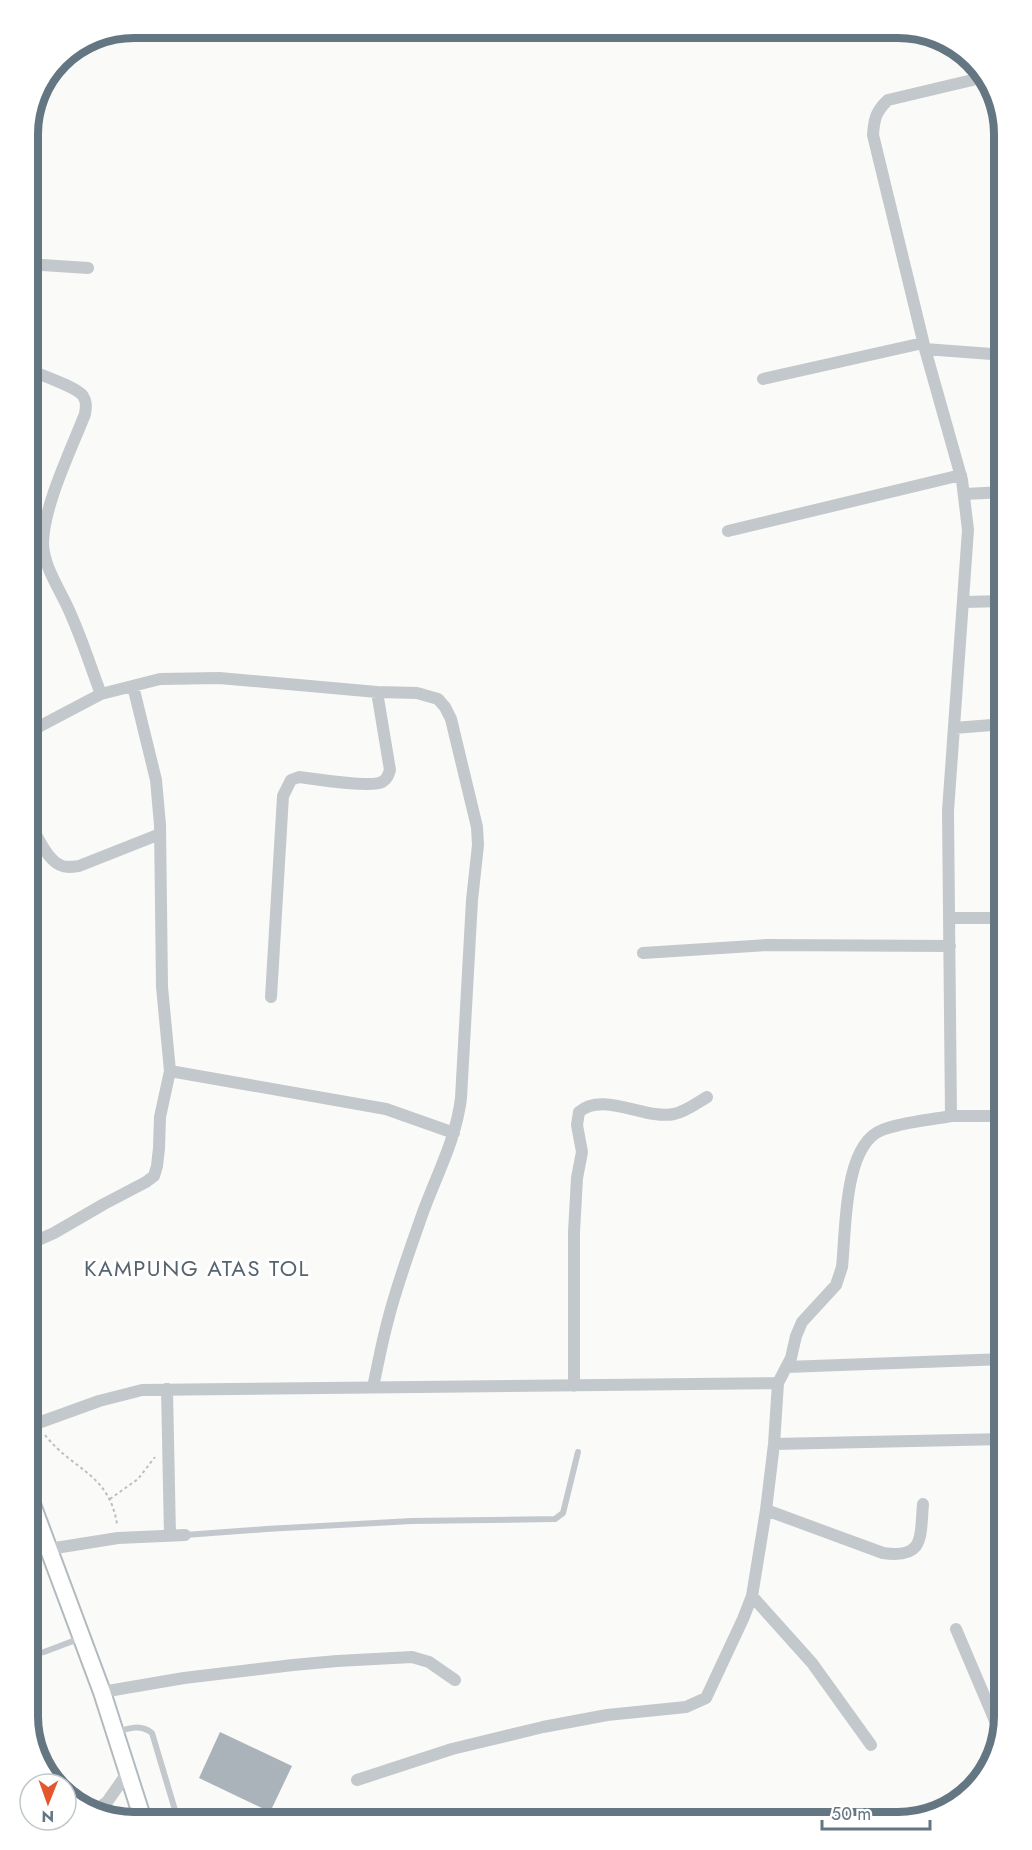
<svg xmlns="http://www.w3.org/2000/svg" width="1032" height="1850" font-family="Jost,sans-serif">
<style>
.building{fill:#aab3b9}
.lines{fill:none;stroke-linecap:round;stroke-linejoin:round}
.secondary-casing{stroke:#b3babf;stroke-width:20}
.path{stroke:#bbbfc2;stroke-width:2;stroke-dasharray:3 3;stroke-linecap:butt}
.service{stroke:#c3c8cc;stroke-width:6}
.minor{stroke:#c3c8cc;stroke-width:12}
.secondary{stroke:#fff;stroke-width:16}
.labels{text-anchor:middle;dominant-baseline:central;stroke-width:6;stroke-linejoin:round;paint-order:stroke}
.neighbourhood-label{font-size:22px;letter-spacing:1.5px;fill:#57646e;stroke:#fff}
.rim{fill:none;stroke:#657683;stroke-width:8}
</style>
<rect width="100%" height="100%" fill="#fafaf8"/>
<path class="building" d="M220,1732l72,34 -20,42 -8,1 -65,-31z"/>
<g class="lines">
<g class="secondary-casing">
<path id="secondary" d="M27,1491l75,201 42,131"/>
</g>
<path class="path" d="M45,1435c27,35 64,38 72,89
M110,1499l28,-20 17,-22"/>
<path class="service" d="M185,1535l81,-6 146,-8 143,-2 8,-6 15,-61
M27,1654l17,-2 37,-14
M117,1732c12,-4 24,-8 35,1l23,77 -2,7 -10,6"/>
<path class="minor" d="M27,264l61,4
M925,349l80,6
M763,379l160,-36
M964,494l41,-2
M728,531l233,-56
M964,602l41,-1
M101,694l59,-15 59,-1 158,14 40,1 21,6 7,8 6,12 26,108 1,18 -6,55 -11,198c-5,42 -25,78 -39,117 -12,35 -25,69 -34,105 -6,22 -10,44 -15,67
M954,728l51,-4
M27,733l74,-39c-11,-29 -20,-58 -33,-86 -9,-20 -24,-41 -25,-64 0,-37 28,-94 42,-130 1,-7 2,-12 -2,-18 -6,-9 -45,-22 -56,-27
M27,817c7,13 19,42 33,48 6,3 12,2 19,1l81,-32
M950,918h55
M643,953l124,-8 183,1
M271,997l12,-201 8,-16 8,-3c16,2 72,11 83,5 5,-3 6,-6 8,-12l-13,-78
M170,1071l216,38 68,24
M951,1116h54
M27,1245l27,-12 50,-29 42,-22 8,-6 3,-10 2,-18 1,-31 10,-46 -8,-84 -2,-162 -4,-45 -23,-94
M786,1367l219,-8
M574,1386v-154l3,-54 5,-26 -5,-27 2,-13c24,-21 66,8 95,2 11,-2 23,-11 33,-17
M167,1389l3,147
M27,1427l72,-26 43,-11 636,-7
M774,1444l231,-5
M766,1510l117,43c42,6 37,-16 40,-49
M49,1549l69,-11 67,-3
M752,1596l60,67 59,82
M956,1629l45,106
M102,1692l82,-14 109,-13 44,-4 75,-4 17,5 26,18
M357,1780l95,-31 91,-22 64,-12 79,-8 20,-9 37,-79 9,-23 14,-86 8,-66 4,-61 13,-25 5,-22 6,-14 34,-37 6,-18c4,-36 1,-122 40,-137 20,-8 48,-10 69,-14l-3,-305 20,-281 -6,-50 -37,-131 -52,-214c1,-16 3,-24 15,-35l97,-23
M93,1812l14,-10 21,-30
M249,1823l20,-7 55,-1"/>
<use href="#secondary" class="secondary"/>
</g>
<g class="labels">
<g class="neighbourhood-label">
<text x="197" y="1268">KAMPUNG ATAS TOL</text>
</g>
</g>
<path d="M0 0H1032V1850H0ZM134 38H898A96 96 0 0 1 994 134V1716A96 96 0 0 1 898 1812H134A96 96 0 0 1 38 1716V134A96 96 0 0 1 134 38Z" fill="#fff" fill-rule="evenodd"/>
<path class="rim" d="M134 38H898A96 96 0 0 1 994 134V1716A96 96 0 0 1 898 1812H134A96 96 0 0 1 38 1716V134A96 96 0 0 1 134 38Z"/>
<g transform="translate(48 1802) rotate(181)"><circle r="28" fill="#ffffff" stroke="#c1c8cd" stroke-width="1.5"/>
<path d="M0-4.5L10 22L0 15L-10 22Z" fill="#e4572e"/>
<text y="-9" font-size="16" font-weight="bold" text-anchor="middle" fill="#657683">N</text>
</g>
<path d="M822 1820v9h108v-9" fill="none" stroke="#657683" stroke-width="3"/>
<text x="831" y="1820" font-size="18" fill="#657683" stroke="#ffffff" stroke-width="4.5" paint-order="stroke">50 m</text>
</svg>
